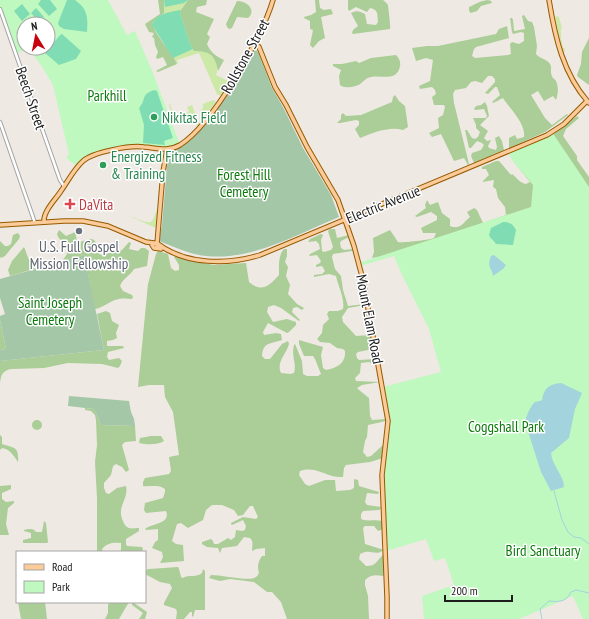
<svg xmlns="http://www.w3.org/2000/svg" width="589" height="619" font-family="'PT Sans Narrow',sans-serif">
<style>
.grass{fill:#cce9a8}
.forest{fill:#abcd97}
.cemetery{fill:#a4c7a7}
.park{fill:#bff9bf}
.pitch{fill:#80ddb3}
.water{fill:#a3d3dc}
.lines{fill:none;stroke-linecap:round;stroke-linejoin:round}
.stream{stroke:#a3d3dc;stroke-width:1}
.minor-casing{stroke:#a4a4a4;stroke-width:4.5}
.major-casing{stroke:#955a01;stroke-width:5.5}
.minor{stroke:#fff;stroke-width:2.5}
.major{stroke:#fbcb9a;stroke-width:3.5}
.leisure-dot{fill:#2e9e5b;stroke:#fff;stroke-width:1.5}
.health-dot{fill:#e0444e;stroke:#fff;stroke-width:1.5}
.worship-dot{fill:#6b7280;stroke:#fff;stroke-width:1.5}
.labels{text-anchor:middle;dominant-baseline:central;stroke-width:3;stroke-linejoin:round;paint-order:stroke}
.street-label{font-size:15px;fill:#1d1d1d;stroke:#fff}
.park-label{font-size:15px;fill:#0c7a0d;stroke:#fff}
.leisure-label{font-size:15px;fill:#27864d;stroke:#fff;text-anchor:start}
.health-label{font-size:15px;fill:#be3a42;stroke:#fff;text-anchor:start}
.worship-label{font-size:15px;fill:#5b616d;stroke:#fff}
</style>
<rect width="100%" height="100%" fill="#eee9e2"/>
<path class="grass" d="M164,0h24l-7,10 13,41c3,0 7,-1 10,0 10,2 16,15 12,24l14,7 -9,14 -4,-2 -18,-41 -22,7 1,3 -1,1 -8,-12 -5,-39z
M556,16l3,1 3,11 -1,1v9l2,10h2l-1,5h-1l-1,-3 -7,-32z
M213,100l3,2 -12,16 -2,-1 -2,-6 3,-3v-4z
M170,104l1,1h-1l6,15 7,-2 -1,-3 7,-3 -2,-5 5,-2 7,19 -2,2 -5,-13 -9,3 1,4 -9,3 -6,-18z
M157,210l1,2 -2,20h-1l1,-4 -27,-12c4,1 18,8 22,6 3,-2 4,-9 6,-12z"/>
<path class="forest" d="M158,0h6v13l-11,9c-2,9 20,31 24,42l-19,8 -2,-1 11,-6 -4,-8 -6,2 -1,-2 2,-5 -3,-7 -1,-7 -2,-1 2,-4 -5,-1 -4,-8 15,-10z
M188,0h19l-1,5 -9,2 -1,5 18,7 -7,15 3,3 -3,7c3,8 10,13 17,16l-6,11c-3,-16 -8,-20 -24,-20l-4,-7 -10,-31 1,-3z
M315,0h4l1,8 4,2 7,-1 2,5 -12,3 4,21 -6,3 -6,7 -3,-3 3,-15 -3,-1v-8l-6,-3v-1l7,-2 5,-3z
M348,0h35c2,2 4,3 5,5 0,1 3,22 2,24l-37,5 -1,-1 1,-3 5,-4 -7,-13c6,-3 8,-2 14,1l2,10 9,1 2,-3c-1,-8 1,-12 -8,-14l-3,4 -11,-5 -7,4 -1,-2z
M488,0l3,1 1,2 -11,3 -4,5 -6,2 -2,-2v-4c7,-3 11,-6 19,-7z
M237,1c10,0 20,9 11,17l-11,-1 -5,11 -3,1 -2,-2 -1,-3z
M524,15l4,6 4,1 2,5 3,19 -1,8c3,4 7,4 11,7 7,5 2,9 5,15 0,2 3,3 4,5 3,7 2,13 0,19l-3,-4 -9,5 -6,-10 -7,4 14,23 7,7 15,-11 1,1 -23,17 -36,16v-10l6,-3 2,4 7,-2c2,-14 -15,-29 -21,-39l-10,5 -1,-1 8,-7 -3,-8h-2l-7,7 -3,-1 10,-11v-3l-3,-3h-4l-6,7 -7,-2 -4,1 -5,6 -11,2 -2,4 1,9 15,61 -1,1 -4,-7 -10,3 -13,-27 -9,3 -3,-4 10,-5 -1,-10 5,-3 2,-8 -1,-2h-10l-2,-8 4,-3 -1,-4 -3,-3 -12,2 -1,-3 11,-5 3,-21 -7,-2 -10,3 -4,-13 15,-2h11l58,-12 3,-5 8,-3 2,12 -33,9 -2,2 -2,7 3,2 33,-3 3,-1 -1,-10 2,-2 7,2 5,-3v-8l-3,-1 -8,2 -1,-2 -2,-14h2l1,2 1,11 11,-2 -3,-13z
M589,38v47l-11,-8 -1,-2 4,-11 1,-12z
M396,55c3,3 5,7 4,11 -3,16 -18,9 -29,11 -5,1 -7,4 -11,7 -4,3 -16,5 -20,1l-1,-9 2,-6 -8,-4v-2h9l14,-3 3,2 12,-5z
M395,95l4,6 6,5 3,21 -5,3c-14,-4 -30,3 -43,8l-5,-9 4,-4v-4l-3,-1 -16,3h-3l4,-4v-4l2,-2 3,3 15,-1 31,-13 1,-5z
M485,102l2,4 2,10 -9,9 8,6 -4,7 3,3 4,-1 -3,6 1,2 7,2 1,-3 -2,-9 4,-2 3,5 2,9 -30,13 -3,-7 1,-3 9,-3 3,-5 -2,-2 -5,-2 -6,7h-2l-4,-18h2l5,8 3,1 3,-2 2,-5 -4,-4v-3l-3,-7h13l1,-2 -3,-7 -9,1 -1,-1 2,-3 5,-1z
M577,116l2,2 -13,11 -3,7 14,20v4l12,17v32l-42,-70z
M496,161h3l12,14 1,-1c5,4 8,9 14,10l4,-2 -16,-20 75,58 -131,21 -86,17 2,-6 -1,-14 17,-8 8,12c5,1 31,-2 36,-4l2,-5h-13l-2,-5 16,-8v-4l-6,-4 -14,5 -2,-1 11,-8 -1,-3 2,-5 3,5 8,-3 4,11 8,6v7c10,4 13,-3 20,-9l-3,-5 7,-4 3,2 6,13 23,-8 -1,-8 -7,-9 -2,-9 -3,-2 1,-7 -12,2 7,-7 -3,-6h-4v-2z
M330,229h5l2,9 12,-3v2l-8,4 -1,2 1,5 3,2 9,-1 -1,2 -19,3 -1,3 3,12 6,7 2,14 5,16 17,-2v1l-17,3 -6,9 1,5 13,14 15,-1 3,12 -1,2 -15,3 -2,2 1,4 2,2 16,-1 1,4 -1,2 -6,-3 -8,1 -1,10 -5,5 1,3 24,1 -18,3 -5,3 2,2 10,8 1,18 2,4 13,-1 1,2 -18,4 -1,12 -2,4 -2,11 4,5 4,-1 12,-11 2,1 -2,12 -13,4 -24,3 -2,3 -1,9c-17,1 -26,-12 -43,-6l-1,4 6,9 4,2 16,-6h10l1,11 14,-1 4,-2v-9l4,1 1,6 20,6 -1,2 -11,-1 -2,9 2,3 14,2v1l-2,2 -16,1 -2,3v5c7,3 14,0 21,2l1,8 -5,2 -4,-5h-9l-2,2 2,16 19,6c-10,7 -13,-2 -24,4l-1,5 7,7c11,0 10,-5 17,-11l1,20 -1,1c-7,-1 -12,-2 -18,4v5l3,11 1,23h-82l-6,-17 -9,-10h-5l-13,-10 -24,-3 -10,2 -11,-3 2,-3c11,0 35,6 43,3 3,-1 3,-2 5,-5 -2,-7 -1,-11 3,-17h3v-8l-9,1 -4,2c0,-5 2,-9 -2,-13l-6,-1 -7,9 -15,2 -2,5 -2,-5 -11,-1 -5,-3v-2l9,-3 2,2 1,3h4l10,-6 3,2 4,-3 1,-7 6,1 3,-1 1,-4 -3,-6 -11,5 -1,-1v-1l12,-6 13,2 2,-2 -5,-11h-3l-7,9 -5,1 -4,-6 -12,-5h-10l-6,5 -3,10 -15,8 -7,-5 -4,1 -5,17 4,3 7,1 1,16 -24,2 3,-6 -1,-5 -10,-4 3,-6 3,-2v-11l-12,1 -1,-1c7,-6 26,-5 21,-18l-20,2 -2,-3 1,-7 18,-5 2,-6v-3c-7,-5 -14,-2 -22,-3v-4l2,-4 24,-4 2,-3 -2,-14 10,-2 -6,-43 -8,-15 -1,-12h-15l-11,2 10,-103 8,-30 2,-3 10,3 3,14 4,3 4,-1v-5l-5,-8 2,-1 7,3 31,6 32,-2 3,19c13,11 20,4 30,-7 0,-8 -1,-20 5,-26h3v7l-2,6 3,5 -2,9 4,9 -2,9 9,10 7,4 -2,2 -5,-3 -4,1 -1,4 8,8 -1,1 -18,-13 -7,-3 -6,2 -1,5 6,10 14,-3 9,3v3l-7,7 -2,1 -19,-10 -5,9 1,3 12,-2 5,1 1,6c-12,4 -19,2 -20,16l3,3h5l12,-15 6,-3 1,3c-3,11 -13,18 -8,29l9,1 4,-1c3,-10 -3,-16 0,-28l1,-1 7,17 1,13 4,2h11l3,-2 -6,-15 -2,-3h-9l-5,-12v-4l24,7 -2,8 2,13 3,2c10,-2 20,-6 19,-19l-2,-2 -6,-1 -7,-5 -10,-1 -3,-3 5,-6 1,-8 6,-6 -2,-5 2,-3h9l5,-2c2,-11 -5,-23 -7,-33l-7,-2 -15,3v-2l8,-1 3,-3 -3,-5 -6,1v-2l4,-2 1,-2 -4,-6 -8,1 1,-2 10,-5 -1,-5 -3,-3 -8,1 2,-3 11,-5 2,1 -2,5 1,11 2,1 7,-2 2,-3 -5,-16z
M59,230l7,6 9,-4 2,9 2,1 13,-3 3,2 4,12 2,2 21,-5 7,-8 2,1 -2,6 9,2 3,-3h4l4,3 -2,15 -13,3c-4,7 -11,9 -14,17l3,5 9,4 1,2 -1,2c-21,-3 -21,6 -37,10l-11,-54 -22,6c5,-6 7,-9 6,-17 -6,-2 -9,-4 -11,-10z
M18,233l2,3 -1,3 -14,17 -4,2 -1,-1v-16l5,5h3l3,-2 2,-9z
M24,247c5,11 3,16 16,20l-30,9 -2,-6 4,-9z
M106,311l4,2 2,8 7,4 -3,8 1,5 -4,2 -6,1v5h16l1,2 -16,4 -1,5 2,3 10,-2 3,3 -2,5 -2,2 -16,-4 -34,-1 -24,5 -33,1c-9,2 -10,6 -11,14v-22l104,-11 -7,-36z
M0,320l6,29 -6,1z
M85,408l9,1 7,16 34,1 1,15 -11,1 -3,3 7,25 -3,2 -4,-5 -6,-3 -3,2 -2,9 -7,8v5l2,5 3,1 8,-6 9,-2c3,13 -10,21 -3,35 1,3 3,6 6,7 3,1 7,0 10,0v3l-13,8v5l1,2 15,1 1,2 -1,2 -23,1 2,-2v-7c-8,-1 -14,0 -19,6l1,3h-6v-54l-2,-36 2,-17 -1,-25 -1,-5 -4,-4 -6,-1z
M32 425a5 5 0 1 1 10 0a5 5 0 1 1-10 0Z
M0,435l2,2v7c13,4 17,3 16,18 -4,-6 -8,-13 -16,-14l-2,2z
M151,436h10l3,5c-6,4 -17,4 -25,2l1,-5z
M11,485v4l-9,4v6l4,3 8,-1v2l-6,5 -2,16 3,11h-9v-49z
M44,521l2,2 2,19 -1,1h-24v-3l8,-2v-5l-7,-2v-1c5,-1 9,-2 12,2h6z
M178,567l1,2 2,8 2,1c6,-4 14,0 19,-5l1,-4 2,2v39h-10l-2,7 -1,-1v-4h-2l-6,7h-8l1,-7 -1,-3 -12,-4v-2l8,-15 -2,-4 -10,-2 -15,-8 1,-4 3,-1z
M18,602h27l2,17h-26z
M110,602h19l-10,17h-14l3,-6v-8z
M132,603h2l13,9 -2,7h-6l4,-6 -11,-8z"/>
<path class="cemetery" d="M254,48l4,4 14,36 11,19 20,41 28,47 8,22c-41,17 -88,44 -133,39 -17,-2 -32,-9 -47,-15l3,-16 5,-59 4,-14 3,-4 8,-3 8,-6 23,-26z
M84,255l20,95 -104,11v-11l6,-1 -6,-29v-4l5,-2 -5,-16v-19z
M69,396l60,5 2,11 3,7 1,7 -34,-1 -7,-16 -26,-3z"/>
<path class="park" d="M0,0h108l19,35 8,-4 18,42 27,72 -9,3 -32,-2 -47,10 -14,11 -12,-9 3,-4 -16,-69 -12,-20 -13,-17h20v-24h-24v24h4l-12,6 -16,-45z
M552,132l37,55v432h-6l-10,-23 -54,23h-95l-2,-23 32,-11 -9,-27 -11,3 -8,-22 -40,12 -4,-76 6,-54 -5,-34 58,-15 -12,-43 -27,-54 -8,-19 -34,10 -1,-3 172,-56 2,-22 -21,-25 -4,-8z"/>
<path class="pitch" d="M41,0h9l7,9 -8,7 -11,-12z
M67,0h8c13,9 13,18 12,32l-23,-3 -5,-3 -1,-3z
M164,0h24l-4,3 -19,4z
M22,4l8,10 -8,7 -8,-10z
M36,8l8,9 -5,5 -8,-9z
M181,10l-1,3 10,31 3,5 -20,9 -21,-33c5,-12 18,-13 29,-15z
M62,34l19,17 -5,8 -17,6 -14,-12 15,-18z
M154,90l3,1 16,47 -9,3 1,4 -22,-2 1,-18 -5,-17c8,-9 1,-13 15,-18z
M503,222c7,0 10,2 13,8l-3,15 -17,-1c-2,-4 -6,-5 -7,-9l2,-7z"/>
<path class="water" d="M494,255l12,10 -3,4 -10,7c0,-7 -7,-8 -2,-20z
M561,383l21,10 -7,16 -6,29 -18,15c1,13 13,22 13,34l-13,4 -10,-19 -16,-50c2,-8 5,-15 10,-20l5,-1 2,-1c2,-12 7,-16 19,-17z"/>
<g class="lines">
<path class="stream" d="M554,491l8,29 6,12 6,5 7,1 8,6
M542,619l-2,-10 9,-8c11,1 17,1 22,-9l5,-2 13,3"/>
<g class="minor-casing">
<path id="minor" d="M0,9l60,171 4,6
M0,122l35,101"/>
</g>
<g class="major-casing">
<path id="major" d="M549,0c6,37 14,74 40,103
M255,42l4,5 16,40 11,18 21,42 31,53 16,46 9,34 25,141 -6,54 5,122v22
M44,222c-1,-11 12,-23 17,-31 7,-10 13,-22 22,-30 10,-9 47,-16 61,-14 13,1 24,5 36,-2 33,-21 82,-107 93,-145
M0,225l64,-4h19l25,5 38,16 8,1
M157,244l6,-72 4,-23
M158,244c28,21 70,21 102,11l287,-120 17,-11 23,-23
M157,248v-4l-3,-1 -2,2 2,3 7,1"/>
</g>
<use href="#minor" class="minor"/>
<use href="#major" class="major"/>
</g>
<g class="leisure-dot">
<circle cx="154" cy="117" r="4"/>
<circle cx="103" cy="165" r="4"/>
</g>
<path class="health-dot" d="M68 198h4v4h4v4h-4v4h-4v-4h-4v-4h4z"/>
<circle class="worship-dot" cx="79" cy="231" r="4"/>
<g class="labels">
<g class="street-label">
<text transform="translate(245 56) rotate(-61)">Rollstone Street</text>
<text transform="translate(31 98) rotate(71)">Beech Street</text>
<text transform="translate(383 204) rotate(-22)">Electric Avenue</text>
<text transform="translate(370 319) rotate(79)">Mount Elam Road</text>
</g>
<g class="park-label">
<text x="107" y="95">Parkhill</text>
<text x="244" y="174">Forest Hill<tspan x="244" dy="17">Cemetery</tspan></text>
<text x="50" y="302">Saint Joseph<tspan x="50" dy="17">Cemetery</tspan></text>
<text x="506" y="426">Coggshall Park</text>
<text x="543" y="550">Bird Sanctuary</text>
</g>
<g class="leisure-label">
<text x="162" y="117">Nikitas Field</text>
<text x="111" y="156">Energized Fitness<tspan x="111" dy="17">&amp; Training</tspan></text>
</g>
<g class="health-label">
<text x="79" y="204">DaVita</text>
</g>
<g class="worship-label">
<text x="79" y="246">U.S. Full Gospel<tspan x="79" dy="17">Mission Fellowship</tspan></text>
</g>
</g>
<rect x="16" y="551" width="130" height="52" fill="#ffffff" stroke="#a5a5a5"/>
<rect x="24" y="564" width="20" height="6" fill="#fbcb9a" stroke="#a5a5a5"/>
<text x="52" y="571" font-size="12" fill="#1d1d1d">Road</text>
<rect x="24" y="581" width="20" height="12" fill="#bff9bf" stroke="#a5a5a5"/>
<text x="52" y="591" font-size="12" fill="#1d1d1d">Park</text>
<g transform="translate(36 36) rotate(350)"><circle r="19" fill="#ffffff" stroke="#a5a5a5"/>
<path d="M0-3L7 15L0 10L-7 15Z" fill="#c9010e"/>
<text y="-6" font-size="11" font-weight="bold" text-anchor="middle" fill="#1d1d1d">N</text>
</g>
<path d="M445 595v6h67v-6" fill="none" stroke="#1d1d1d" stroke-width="2"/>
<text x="451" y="595" font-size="12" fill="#1d1d1d" stroke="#ffffff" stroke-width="3" paint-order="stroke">200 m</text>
</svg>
